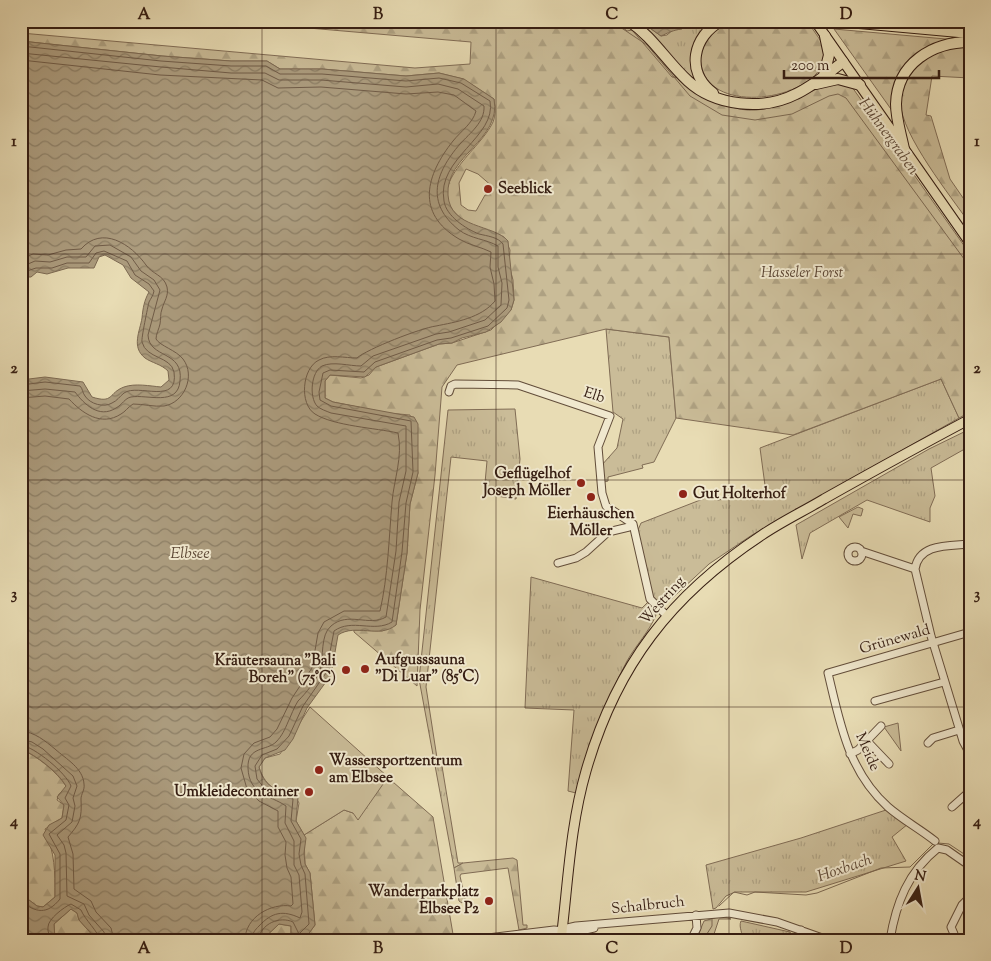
<svg xmlns="http://www.w3.org/2000/svg" width="991" height="961" font-family="'Sorts Mill Goudy',serif">
<style>
.grass{fill:url(#grass-tufts);stroke:#806c55}
.forest{fill:url(#forest-firs);stroke:#806c55;fill-rule:evenodd}
.pitch{fill:#cabc98;stroke:#806c55}
.water{fill:url(#water-waves);stroke:#7c6952}
.lines{fill:none;stroke-linecap:round;stroke-linejoin:round}
.shore{stroke:#705c48;stroke-width:1}
.stream{stroke:#7c6952;stroke-width:1}
.minor-casing{stroke:#624d3a;stroke-width:9}
.major-casing{stroke:#351d12;stroke-width:11}
.highway-casing{stroke:#351d12;stroke-width:12}
.minor{stroke:#f0e8ce;stroke-width:7}
.major{stroke:#e8dcb4;stroke-width:9}
.highway{stroke:#e8dcb4;stroke-width:10}
.grid{fill:none;stroke:#351d12;stroke-width:1;stroke-opacity:0.55}
.poi-dot{fill:#8f2418;stroke:#f0e8ce;stroke-width:2}
.labels{text-anchor:middle;dominant-baseline:central;stroke-width:4;stroke-linejoin:round;paint-order:stroke}
.poi-label{font-size:15px;font-weight:bold;fill:#351d12;stroke:#f0e8ce;text-anchor:start}
.park-label{font-size:15px;font-style:italic;fill:#5a4534;stroke:#f0e8ce}
.street-label{font-size:15px;fill:#351d12;stroke:#f0e8ce}
.water-label{font-size:16px;font-style:italic;fill:#5e4937;stroke:#f0e8ce}
.neatline{fill:none;stroke:#351d12;stroke-width:2}
.grid-label{font-size:16px;text-anchor:middle;font-weight:bold;fill:#351d12}
</style>
<defs>
<pattern id="grass-tufts" width="24" height="20" patternUnits="userSpaceOnUse" patternTransform="scale(1.25)"><rect width="24" height="20" fill="#cabc98"/><path d="M3 7l-1-3M5 7V3M7 7l1-3M15 17l-1-3M17 17v-4M19 17l1-3" fill="none" stroke="#aea182"/></pattern>
<pattern id="forest-firs" width="22" height="20" patternUnits="userSpaceOnUse" patternTransform="scale(1.25)"><rect width="22" height="20" fill="#cabc98"/><path d="M5 1l3.5 6h-7zM16 11l3.5 6h-7z" fill="#aea182"/></pattern>
<pattern id="water-waves" width="16" height="10" patternUnits="userSpaceOnUse" patternTransform="scale(1.25)"><rect width="16" height="10" fill="#ab9b7d"/><path d="M0 5q4-4 8 0t8 0" fill="none" stroke="#8c7e65"/></pattern>
</defs>
<rect width="100%" height="100%" fill="#e8dcb4"/>
<filter id="stains"><feTurbulence type="fractalNoise" baseFrequency=".004" numOctaves="4"/><feColorMatrix values="0 0 0 0 .2 0 0 0 0 .09 0 0 0 0 .02 0 0 0 .5 -.17"/></filter>
<radialGradient id="worn" r=".72"><stop offset=".6" stop-color="#630" stop-opacity="0"/><stop offset="1" stop-color="#630" stop-opacity=".3"/></radialGradient>
<path class="grass" d="M614,21h8l7,4 52,52h-9l-45,-46z
M633,21h14v5l14,10 6,-1 9,-8 -19,-3 -2,-3h62l-13,70z
M606,329l63,8 7,81 -22,44 -12,3 1,3 -35,9v4l-4,1 -3,-16 16,-18 6,-29 -10,-7z
M941,379l18,39 -207,117 -43,29 -43,40c-9,1 -12,-6 -16,-13l-12,-61 3,-7 67,-26 10,3 48,-7 -6,-45z
M515,409l5,50 -4,40 -32,-5 3,-33 -36,-4 -25,230 11,71 4,2 17,103h5l-9,5 -35,-189 29,-269z
M970,429v17l-39,22 4,28 -5,12v14l-63,-22 -57,33 -8,26 -6,-34 133,-76z
M858,507l5,2 -2,7 -8,-2 -5,14 -9,-11z
M531,577l111,31 7,-7 7,14c-7,17 -20,30 -29,46 -22,42 -39,86 -51,132l-8,-2 6,-81 -49,-2z
M898,723l3,28 -17,-24z
M889,809l19,15 -16,13 14,24 -100,31h-71l-9,4 -10,12 -3,1 -7,-44 95,-27z
M741,921l49,11 4,8h-53c3,-7 -3,-12 0,-19z"/>
<path class="forest" d="M227,21h387l13,10 5,-1 40,47c17,1 33,15 48,24 38,24 77,-5 113,-19l19,5 118,167v158l-11,6 -18,-39 -148,56 -117,-17 -7,-81 -63,-8 -149,36 -15,22 -7,88 -15,135 -3,76 -63,-54v-2l28,1 14,-6 11,-72 3,-49 8,-31 -8,-58 -22,-2 -55,-11 -8,-4v-17l5,-6 31,3 8,-3 7,-8 63,-23 13,-1 39,-13 20,-20 3,-10 -1,-20 -4,-15 1,-15 -6,-13c-11,-6 -24,-7 -36,-14 -54,-33 11,-70 25,-101 3,-8 2,-15 1,-23l-31,-20 -24,-6 -33,3 -84,-7h-42l-13,-8h-36l-69,-5 -141,-15v-8l394,35 55,-4 1,-22zM466,169l12,5 15,13 -2,7 -6,1 -9,16 -8,-1 -7,-5 -2,-22z
M734,21l78,7c5,8 14,18 13,27 -3,41 -99,60 -120,21 -4,-7 -6,-18 -4,-26 6,-16 18,-24 33,-29z
M834,29l123,11 -46,19 -18,53z
M970,46v32l-38,-2 -6,39 5,1 19,63 20,29v16c-20,-29 -68,-88 -70,-122 -1,-10 5,-20 11,-28 13,-22 34,-27 59,-28z
M21,749c16,7 36,23 45,37l-3,6 -4,2 -2,6 7,5 -2,13 -17,11c10,26 10,41 10,68l-12,10 -6,-1 -16,-12z
M377,768l56,49 21,123h-150l11,-15 -5,-52 -5,-9 -1,-29 40,-25 9,3z
M513,858l4,2 6,65h4v3l-8,2 -11,-62 -47,6 -1,2 5,23 -3,4 -3,-2 -5,-33 9,-5z
M71,909l6,4 2,7 18,20h-42l-1,-16z
M721,916l10,3h-12l-7,21h-16l8,-19z
M279,924l12,2v11l3,3h-32z"/>
<path class="pitch" d="M310,707l78,70 -30,43 -5,-7 -9,-3 -40,25 -8,-14 3,-18 -6,-11c-17,2 -29,-8 -34,-25l6,-9 15,-4z"/>
<path class="water" d="M647,21l36,6 -1,2c-9,1 -14,4 -21,7l-14,-10z
M21,41l141,15 69,5h36l13,8h42l84,7 33,-3 25,6 30,20c8,41 -49,57 -46,96 2,34 46,29 60,46l6,59 -3,10 -10,12 -15,10 -24,6 -10,5 -13,1 -63,23 -11,10 -35,-2 -5,6v17l8,4 81,15 4,7v49l-8,31 -3,49 -11,72c-17,14 -40,-2 -58,10l-7,40 -24,33 -14,31 -8,11 -20,8 -6,9c4,17 17,27 35,25l4,5 -2,24 10,17 -2,15 1,11 5,9 5,52 -11,15h-10l-3,-3v-11l-12,-2 -17,16h-165l-18,-20 -2,-7 -6,-4 -17,15 1,16h-34v-46l16,12 6,1 12,-10v-42l-12,-20 6,-10 13,-7 2,-13 -7,-8 9,-11c-8,-14 -30,-31 -45,-37v-369l24,-3 38,5 9,15c22,7 16,-4 32,-10 11,-4 26,-1 37,0l8,-7 -1,-9c-7,-7 -16,-8 -23,-13 -14,-11 -5,-27 -3,-40 1,-10 2,-17 7,-26l-18,-14 -8,-13 -18,-10 -6,2 -5,11h-26l-21,6 -10,-2 -6,5h-7l-3,13z"/>
<g class="lines">
<path class="shore" d="M21,46l140,15 70,5h35l14,8h42l84,7 33,-3 22,5 29,18c7,36 -54,57 -46,100 2,15 22,28 35,33 8,2 19,3 24,10l6,56 -2,8 -19,18 -37,12 -14,2 -62,22 -11,10 -34,-2 -7,3 -4,19 1,8 11,6 80,15 2,51 -7,31 -4,49 -10,70c-18,11 -40,-4 -58,9l-8,42 -23,33 -14,30 -12,13 -15,6 -7,11 2,13 9,11 10,5 17,4 -2,22 10,18 -2,15 2,11 4,9 4,50 -10,10 -6,-12c-13,-6 -32,1 -35,18
M21,53l140,14 70,6h34l14,7h42l85,7 32,-3 20,5 26,17c1,16 -14,27 -24,38 -25,29 -35,59 -1,86 12,9 27,9 39,16v21l4,16 -1,22 -16,15 -36,12 -13,2 -63,22 -12,10c-12,0 -28,-5 -39,0 -11,6 -13,31 -5,40 3,3 9,5 14,7l75,13v45l-7,31 -3,49 -10,66c-17,10 -38,-6 -55,9 -11,9 -7,31 -11,44 -4,11 -14,23 -22,31 -4,6 -7,15 -10,21 -3,7 -6,14 -12,20 -9,9 -29,4 -28,26 1,27 22,27 38,38l-1,17 9,18v24l5,10 3,37 -2,6c-17,-8 -28,-6 -41,8 -4,4 -7,7 -7,14
M21,60l139,15 102,5 16,8 43,-1 85,7 32,-2 16,3 22,16c-3,12 -15,20 -23,30 -27,34 -38,72 6,98 10,6 22,8 32,13l-1,15 4,17 1,17c-14,17 -39,21 -59,25 -15,2 -69,23 -79,32 -12,0 -27,-4 -38,2 -17,8 -20,44 -4,54 19,12 61,14 83,19 5,24 -4,46 -6,69 -3,36 -4,74 -12,109h-36l-20,11 -6,11 -6,35 -20,30 -15,31 -7,8 -16,6 -10,11 -3,14 6,21 12,12 19,10v16l8,15 -1,13 2,13 4,9 2,27 -2,2c-20,-3 -46,11 -46,34
M21,259l12,-5 15,1 18,-5 15,-1c21,-24 50,-5 65,16 6,9 18,10 21,22 2,9 -3,14 -5,22 -2,5 -1,10 -2,15 -1,5 -4,10 -4,15 4,7 20,11 27,20 13,17 1,44 -19,47 -10,1 -21,-2 -31,-2 -5,3 -8,8 -12,10 -20,13 -39,-1 -52,-15l-24,-3 -24,2
M21,267l14,-6 15,1 17,-5h19l9,-11 15,-1 21,12 10,14 13,9 6,10 -12,45c1,24 36,15 32,46 -2,26 -33,13 -49,16 -6,1 -9,8 -15,11 -17,11 -32,-4 -41,-16l-30,-3 -24,2
M21,273l15,-5h16l15,-5h22l7,-10 8,-2 23,10 8,14 14,9 5,7c-1,5 -3,7 -5,11 -1,4 -8,37 -7,40 4,17 29,14 32,30 5,34 -36,11 -50,21 -4,3 -7,8 -12,10 -8,5 -22,1 -27,-7 -3,-4 -2,-7 -5,-10l-35,-4 -24,3
M21,731c14,1 24,10 34,18 11,10 28,19 29,35 1,6 -3,10 -3,15 1,20 -1,24 -13,38l5,17 1,35 17,12 5,11 15,16 3,12
M21,739l11,3 11,7 30,27 4,10 -4,12 2,8 -3,16 -15,13 7,10 2,8 1,43 17,8 5,11 15,17 2,8
M21,745c14,2 45,28 50,41l-6,12 4,7 -3,15 -17,14 11,20v45c-13,16 -24,14 -39,2
M50,940c0,-5 -3,-9 -2,-13 0,-8 16,-20 23,-23l10,6c4,10 17,21 19,30"/>
<path class="stream" d="M611,21l36,24 43,51 32,19 33,5 37,-6 37,-18 9,-2 8,4 124,169
M938,843l11,1 21,14
M719,906l15,-14 13,3 8,-3 51,3 11,-2 64,-25 29,-1 24,-24
M703,940l9,-14v-9"/>
<g class="minor-casing">
<path id="minor" d="M449,392l2,-6 4,-2 63,1 92,31 -12,31 4,46 4,13 27,18 17,75 16,16
M970,544c-21,2 -51,-1 -55,25l16,67 32,105 7,13
M848 554a7 7 0 1 1 14 0a7 7 0 1 1-14 0Z
M861,551l54,18
M558,563l18,-5 10,-6 22,-20 21,-5 4,-3
M875,701l69,-19
M867,741l22,23
M928,743l5,-5 26,-8
M850,754l8,-4 23,-24
M952,807l18,-16
M935,841c-15,-12 -32,-21 -47,-34 -40,-36 -48,-84 -60,-134l142,-41
M563,929l13,-3 153,-13 48,9 51,18
M954,934l-3,-7 11,-22 8,-8
M472,940l82,-10 22,2 18,-4
M691,940l6,-12 -1,-13
M799,940l2,-10
M890,940c6,-37 18,-68 48,-92l9,2 23,16"/>
</g>
<g class="major-casing">
<path id="major" d="M815,21l155,222
M561,940c7,-56 9,-114 25,-169 30,-105 85,-176 176,-236 19,-13 42,-24 62,-36 48,-27 97,-54 146,-80"/>
</g>
<g class="highway-casing">
<path id="highway" d="M629,21c24,16 38,41 59,60 27,25 75,30 108,13 17,-8 32,-21 47,-32
M837,21l133,12
M824,75l5,-20 -4,-19
M816,84l22,-5 22,6
M713,93c-28,-21 -20,-57 8,-72
M904,149c-3,-15 -8,-30 -8,-45 1,-41 37,-62 74,-62"/>
</g>
<use href="#minor" class="minor"/>
<use href="#major" class="major"/>
<use href="#highway" class="highway"/>
</g>
<path class="grid" d="M262,21v919M496,21v919M729,21v919M21,254h949M21,480h949M21,707h949"/>
<g class="poi-dot">
<circle cx="488" cy="189" r="5"/>
<circle cx="581" cy="483" r="5"/>
<circle cx="683" cy="494" r="5"/>
<circle cx="591" cy="497" r="5"/>
<circle cx="365" cy="669" r="5"/>
<circle cx="346" cy="670" r="5"/>
<circle cx="319" cy="770" r="5"/>
<circle cx="309" cy="792" r="5"/>
<circle cx="489" cy="901" r="5"/>
</g>
<g class="labels">
<g class="poi-label">
<text x="498" y="189">Seeblick</text>
<text x="571" y="474" text-anchor="end">Geflügelhof<tspan x="571" dy="17">Joseph Möller</tspan></text>
<text x="693" y="494">Gut Holterhof</text>
<text x="591" y="514" text-anchor="middle">Eierhäuschen<tspan x="591" dy="17">Möller</tspan></text>
<text x="375" y="660">Aufgusssauna<tspan x="375" dy="17">"Di Luar" (85°C)</tspan></text>
<text x="336" y="661" text-anchor="end">Kräutersauna "Bali<tspan x="336" dy="17">Boreh" (75°C)</tspan></text>
<text x="329" y="761">Wassersportzentrum<tspan x="329" dy="17">am Elbsee</tspan></text>
<text x="299" y="792" text-anchor="end">Umkleidecontainer</text>
<text x="479" y="892" text-anchor="end">Wanderparkplatz<tspan x="479" dy="17">Elbsee P2</tspan></text>
</g>
<g class="park-label">
<text x="802" y="273">Hasseler Forst</text>
</g>
<g class="street-label">
<text transform="translate(594 396) rotate(18)">Elb</text>
<text transform="translate(663 601) rotate(-48)">Westring</text>
<text transform="translate(895 640) rotate(-16)">Grünewald</text>
<text transform="translate(867 752) rotate(66)">Meide</text>
<text transform="translate(648 906) rotate(-6)">Schalbruch</text>
</g>
<g class="water-label">
<text transform="translate(888 137) rotate(54)">Hühnergraben</text>
<text x="190" y="554">Elbsee</text>
<text transform="translate(845 869) rotate(-19)">Hoxbach</text>
</g>
</g>
<rect width="991" height="961" fill="none" stroke="#e8dcb4" stroke-width="55"/>
<g transform="translate(918 888) rotate(11)" stroke="#f0e8ce" stroke-width="4" paint-order="stroke">
<path d="M0-4L9 19L0 12L-9 19Z" fill="#351d12"/>
<text y="-8" font-size="14" font-weight="bold" text-anchor="middle" fill="#351d12">N</text>
</g>
<path d="M784 70v8h155v-8" fill="none" stroke="#351d12" stroke-width="2.5"/>
<text x="791" y="70" font-size="15" fill="#351d12" stroke="#f0e8ce" stroke-width="4" paint-order="stroke">200 m</text>
<rect x="28" y="28" width="936" height="906" class="neatline"/>
<g class="grid-label">
<text x="144" y="19">A</text>
<text x="378" y="19">B</text>
<text x="612" y="19">C</text>
<text x="846" y="19">D</text>
<text x="14" y="146">1</text>
<text x="977" y="146">1</text>
<text x="14" y="373">2</text>
<text x="977" y="373">2</text>
<text x="14" y="599">3</text>
<text x="977" y="599">3</text>
<text x="14" y="826">4</text>
<text x="977" y="826">4</text>
<text x="144" y="953">A</text>
<text x="378" y="953">B</text>
<text x="612" y="953">C</text>
<text x="846" y="953">D</text>
</g>
<rect width="100%" height="100%" filter="url(#stains)"/>
<rect width="100%" height="100%" fill="url(#worn)"/>
</svg>
